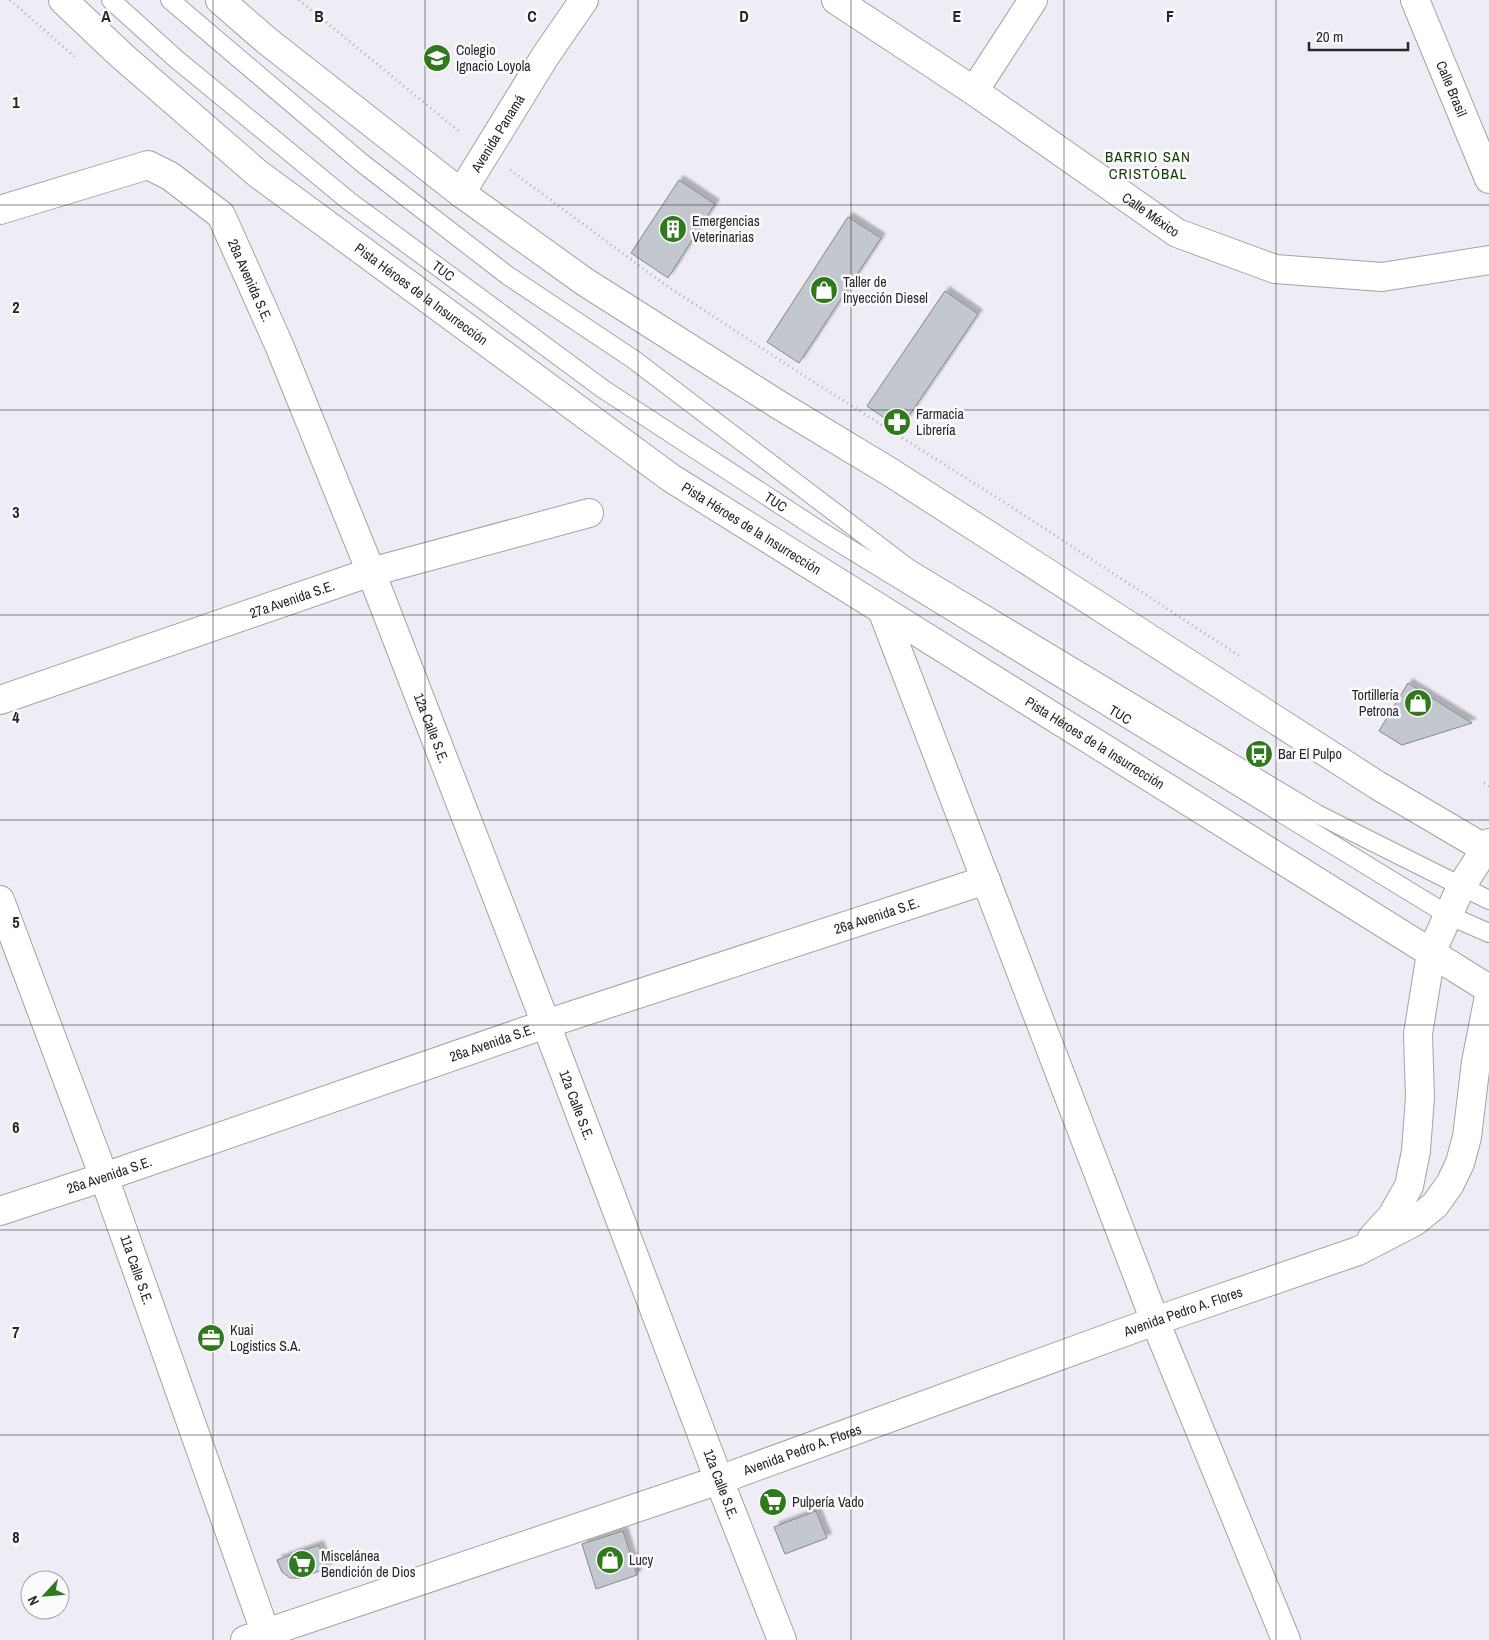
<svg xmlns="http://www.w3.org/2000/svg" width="1489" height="1640" font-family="'Archivo Narrow',sans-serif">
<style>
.building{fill:#c3c7ce;stroke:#84888e;filter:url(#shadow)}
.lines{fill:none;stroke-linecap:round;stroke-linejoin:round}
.lane-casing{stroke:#a2a2a9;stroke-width:20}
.street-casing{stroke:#a2a2a9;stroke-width:30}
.secondary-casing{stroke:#a2a2a9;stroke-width:30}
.primary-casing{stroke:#a2a2a9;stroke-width:30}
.path{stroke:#b0afb6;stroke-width:3;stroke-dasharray:1 4;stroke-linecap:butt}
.lane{stroke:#fff;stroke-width:18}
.street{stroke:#fff;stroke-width:28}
.secondary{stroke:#fff;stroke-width:28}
.primary{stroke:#fff;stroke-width:28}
.grid{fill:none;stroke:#272729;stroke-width:1;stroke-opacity:0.55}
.labels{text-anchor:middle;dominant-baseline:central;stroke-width:5;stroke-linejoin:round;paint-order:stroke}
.poi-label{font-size:14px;fill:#272729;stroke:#fbfbfe;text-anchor:start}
.street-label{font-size:14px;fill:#272729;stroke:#fbfbfe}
.neighbourhood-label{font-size:15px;letter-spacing:1px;fill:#103f02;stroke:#fbfbfe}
.grid-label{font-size:16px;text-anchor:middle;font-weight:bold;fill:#272729;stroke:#fbfbfe;stroke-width:5;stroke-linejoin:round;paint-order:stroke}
</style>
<defs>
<filter id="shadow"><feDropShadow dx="4.5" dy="-4.5" stdDeviation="1" flood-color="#0004"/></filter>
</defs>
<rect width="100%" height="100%" fill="#eeedf5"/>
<path class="building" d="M679,180l36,24 -47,74 -37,-25z
M848,217l33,21 -82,125 -32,-21z
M945,291l33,23 -78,115 -33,-23z
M1408,683l64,40 -70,22 -23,-14z
M816,1511l11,27 -42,16 -11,-27z
M623,1531l14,44 -41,14 -14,-45z
M319,1545l9,23 -28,10h-10l-8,-6 -5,-12z"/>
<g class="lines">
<g class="lane-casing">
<g id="lane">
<path id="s1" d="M111,0l64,58 174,143 254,188 219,143 626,383 41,18"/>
<path d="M170,0l192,163 145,112 126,84 275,209 409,246 172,86"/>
</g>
</g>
<g class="street-casing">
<g id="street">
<path id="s2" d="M836,0l138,91 203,142 98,36 107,8 107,-17"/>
<path id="s3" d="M1415,0l74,179"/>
<path d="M974,91l59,-91"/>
<path id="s4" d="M461,193l85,-138 38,-55"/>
<path id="s5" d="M0,210l148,-45 22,11 51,39 58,130 92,227 175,452 173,456"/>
<path d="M882,610l273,711 131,319"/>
<path id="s6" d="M0,700l371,-128 218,-59"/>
<path id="s7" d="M0,900l104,277 164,463"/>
<path id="s8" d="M0,1211l104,-34 442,-153 440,-144"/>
</g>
</g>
<g class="secondary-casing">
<g id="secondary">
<path d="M1372,1238l20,-22 17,-30 7,-35 4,-54 -2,-63 13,-81 30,-66 28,-44"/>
<path d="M719,1480l63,160"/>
<path id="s9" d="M245,1640l474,-160 436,-159 203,-70 56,-29 21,-17 15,-21 10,-21 7,-26 9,-75 13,-66"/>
</g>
</g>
<g class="primary-casing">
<g id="primary">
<path id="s10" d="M63,0l59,56 135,117 414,305 818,511"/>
<path d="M220,0l46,40 195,153 124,89 194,123 111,67 487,313 112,66"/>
</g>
</g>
<path class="path" d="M10,0l65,57
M299,0l162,133
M510,170l154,114 134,88 209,132 234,153
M1484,783l5,3"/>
<use href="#lane" class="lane"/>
<use href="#street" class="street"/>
<use href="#secondary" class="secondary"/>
<use href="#primary" class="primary"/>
</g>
<path class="grid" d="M213,0v1640M425,0v1640M638,0v1640M851,0v1640M1064,0v1640M1276,0v1640M0,205h1489M0,410h1489M0,615h1489M0,820h1489M0,1025h1489M0,1230h1489M0,1435h1489"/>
<defs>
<g id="school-disc" transform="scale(1.4375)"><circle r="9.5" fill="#31791d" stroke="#fbfbfe"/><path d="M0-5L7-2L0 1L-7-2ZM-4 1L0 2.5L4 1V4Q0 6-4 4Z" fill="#fff"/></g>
<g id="building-disc" transform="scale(1.4375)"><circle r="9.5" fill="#31791d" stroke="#fbfbfe"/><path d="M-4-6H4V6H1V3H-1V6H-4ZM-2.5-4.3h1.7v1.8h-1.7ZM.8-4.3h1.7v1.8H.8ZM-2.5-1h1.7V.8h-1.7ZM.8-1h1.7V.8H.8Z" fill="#fff"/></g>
<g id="shop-disc" transform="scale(1.4375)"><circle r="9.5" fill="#31791d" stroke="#fbfbfe"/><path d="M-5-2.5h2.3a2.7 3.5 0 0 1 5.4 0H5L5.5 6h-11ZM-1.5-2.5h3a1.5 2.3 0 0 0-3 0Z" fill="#fff"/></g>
<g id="pharmacy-disc" transform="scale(1.4375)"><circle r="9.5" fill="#31791d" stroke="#fbfbfe"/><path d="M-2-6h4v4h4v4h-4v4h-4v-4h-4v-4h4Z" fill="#fff"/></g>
<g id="bus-disc" transform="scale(1.4375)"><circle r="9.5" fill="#31791d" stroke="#fbfbfe"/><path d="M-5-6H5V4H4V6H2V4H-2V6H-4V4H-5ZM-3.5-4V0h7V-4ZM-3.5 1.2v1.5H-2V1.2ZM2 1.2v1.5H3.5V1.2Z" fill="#fff"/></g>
<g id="office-disc" transform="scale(1.4375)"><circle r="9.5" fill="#31791d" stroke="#fbfbfe"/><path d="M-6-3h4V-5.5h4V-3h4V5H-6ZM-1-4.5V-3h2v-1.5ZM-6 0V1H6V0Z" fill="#fff"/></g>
<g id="supermarket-disc" transform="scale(1.4375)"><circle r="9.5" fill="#31791d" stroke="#fbfbfe"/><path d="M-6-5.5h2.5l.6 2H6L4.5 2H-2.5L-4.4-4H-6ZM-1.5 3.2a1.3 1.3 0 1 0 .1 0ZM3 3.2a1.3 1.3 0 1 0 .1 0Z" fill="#fff"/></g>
</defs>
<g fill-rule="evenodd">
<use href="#school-disc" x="437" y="58"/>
<use href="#building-disc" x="673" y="229"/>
<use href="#shop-disc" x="824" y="290"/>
<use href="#pharmacy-disc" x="897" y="422"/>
<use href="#shop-disc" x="1418" y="703"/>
<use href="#bus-disc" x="1259" y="754"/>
<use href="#office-disc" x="211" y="1338"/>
<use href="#supermarket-disc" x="773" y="1502"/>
<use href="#shop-disc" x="610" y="1560"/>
<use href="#supermarket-disc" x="302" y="1564"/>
</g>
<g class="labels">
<g class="poi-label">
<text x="456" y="50">Colegio<tspan x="456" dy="16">Ignacio Loyola</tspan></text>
<text x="692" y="221">Emergencias<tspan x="692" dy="16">Veterinarias</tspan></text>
<text x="843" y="282">Taller de<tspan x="843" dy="16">Inyección Diesel</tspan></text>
<text x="916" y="414">Farmacia<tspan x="916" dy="16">Librería</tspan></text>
<text x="1399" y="695" text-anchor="end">Tortillería<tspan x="1399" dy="16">Petrona</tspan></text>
<text x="1278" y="754">Bar El Pulpo</text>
<text x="230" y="1330">Kuai<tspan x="230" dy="16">Logistics S.A.</tspan></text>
<text x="792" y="1502">Pulpería Vado</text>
<text x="321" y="1556">Miscelánea<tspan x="321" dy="16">Bendición de Dios</tspan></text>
<text x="629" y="1560">Lucy</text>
</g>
<g class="street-label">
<text stroke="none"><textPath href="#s3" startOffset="96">Calle Brasil</textPath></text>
<text stroke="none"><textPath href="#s4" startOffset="70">Avenida Panamá</textPath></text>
<text stroke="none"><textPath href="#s2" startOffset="381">Calle México</textPath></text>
<text stroke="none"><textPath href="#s1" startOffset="429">TUC</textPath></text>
<text stroke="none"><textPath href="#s5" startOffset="315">28a Avenida S.E.</textPath></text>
<text stroke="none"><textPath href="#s10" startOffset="464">Pista Héroes de la Insurrección</textPath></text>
<text stroke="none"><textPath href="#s1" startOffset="834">TUC</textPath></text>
<text stroke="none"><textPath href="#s10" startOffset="869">Pista Héroes de la Insurrección</textPath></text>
<text stroke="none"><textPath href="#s6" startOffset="309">27a Avenida S.E.</textPath></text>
<text stroke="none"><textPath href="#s1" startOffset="1239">TUC</textPath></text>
<text stroke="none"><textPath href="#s5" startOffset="798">12a Calle S.E.</textPath></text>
<text stroke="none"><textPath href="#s10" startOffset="1274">Pista Héroes de la Insurrección</textPath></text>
<text stroke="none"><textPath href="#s8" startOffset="925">26a Avenida S.E.</textPath></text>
<text stroke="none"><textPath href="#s8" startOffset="520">26a Avenida S.E.</textPath></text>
<text stroke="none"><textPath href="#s5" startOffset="1202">12a Calle S.E.</textPath></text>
<text stroke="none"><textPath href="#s8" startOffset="115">26a Avenida S.E.</textPath></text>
<text stroke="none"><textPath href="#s7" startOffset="394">11a Calle S.E.</textPath></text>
<text stroke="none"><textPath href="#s9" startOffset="994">Avenida Pedro A. Flores</textPath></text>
<text stroke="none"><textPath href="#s9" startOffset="589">Avenida Pedro A. Flores</textPath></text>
<text transform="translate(721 1484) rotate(69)">12a Calle S.E.</text>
</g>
<g class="neighbourhood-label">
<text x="1148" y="156">BARRIO SAN<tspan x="1148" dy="17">CRISTÓBAL</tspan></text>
</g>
</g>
<g class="grid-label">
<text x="106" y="22">A</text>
<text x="319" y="22">B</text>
<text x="532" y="22">C</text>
<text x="744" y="22">D</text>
<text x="957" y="22">E</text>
<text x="1170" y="22">F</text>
<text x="16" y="108">1</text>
<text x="16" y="313">2</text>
<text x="16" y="518">3</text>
<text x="16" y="723">4</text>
<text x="16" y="928">5</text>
<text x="16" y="1133">6</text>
<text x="16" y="1338">7</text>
<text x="16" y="1543">8</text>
</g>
<g transform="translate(45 1595) rotate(244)"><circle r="24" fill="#fbfbfe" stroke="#a6a6a9"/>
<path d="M0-4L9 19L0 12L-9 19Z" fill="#31791d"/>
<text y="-8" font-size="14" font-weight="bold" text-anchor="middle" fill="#272729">N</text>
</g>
<path d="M1309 42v8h99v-8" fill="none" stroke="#272729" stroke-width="2.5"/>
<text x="1316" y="42" font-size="15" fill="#272729" stroke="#fbfbfe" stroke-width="4" paint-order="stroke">20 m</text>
</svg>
